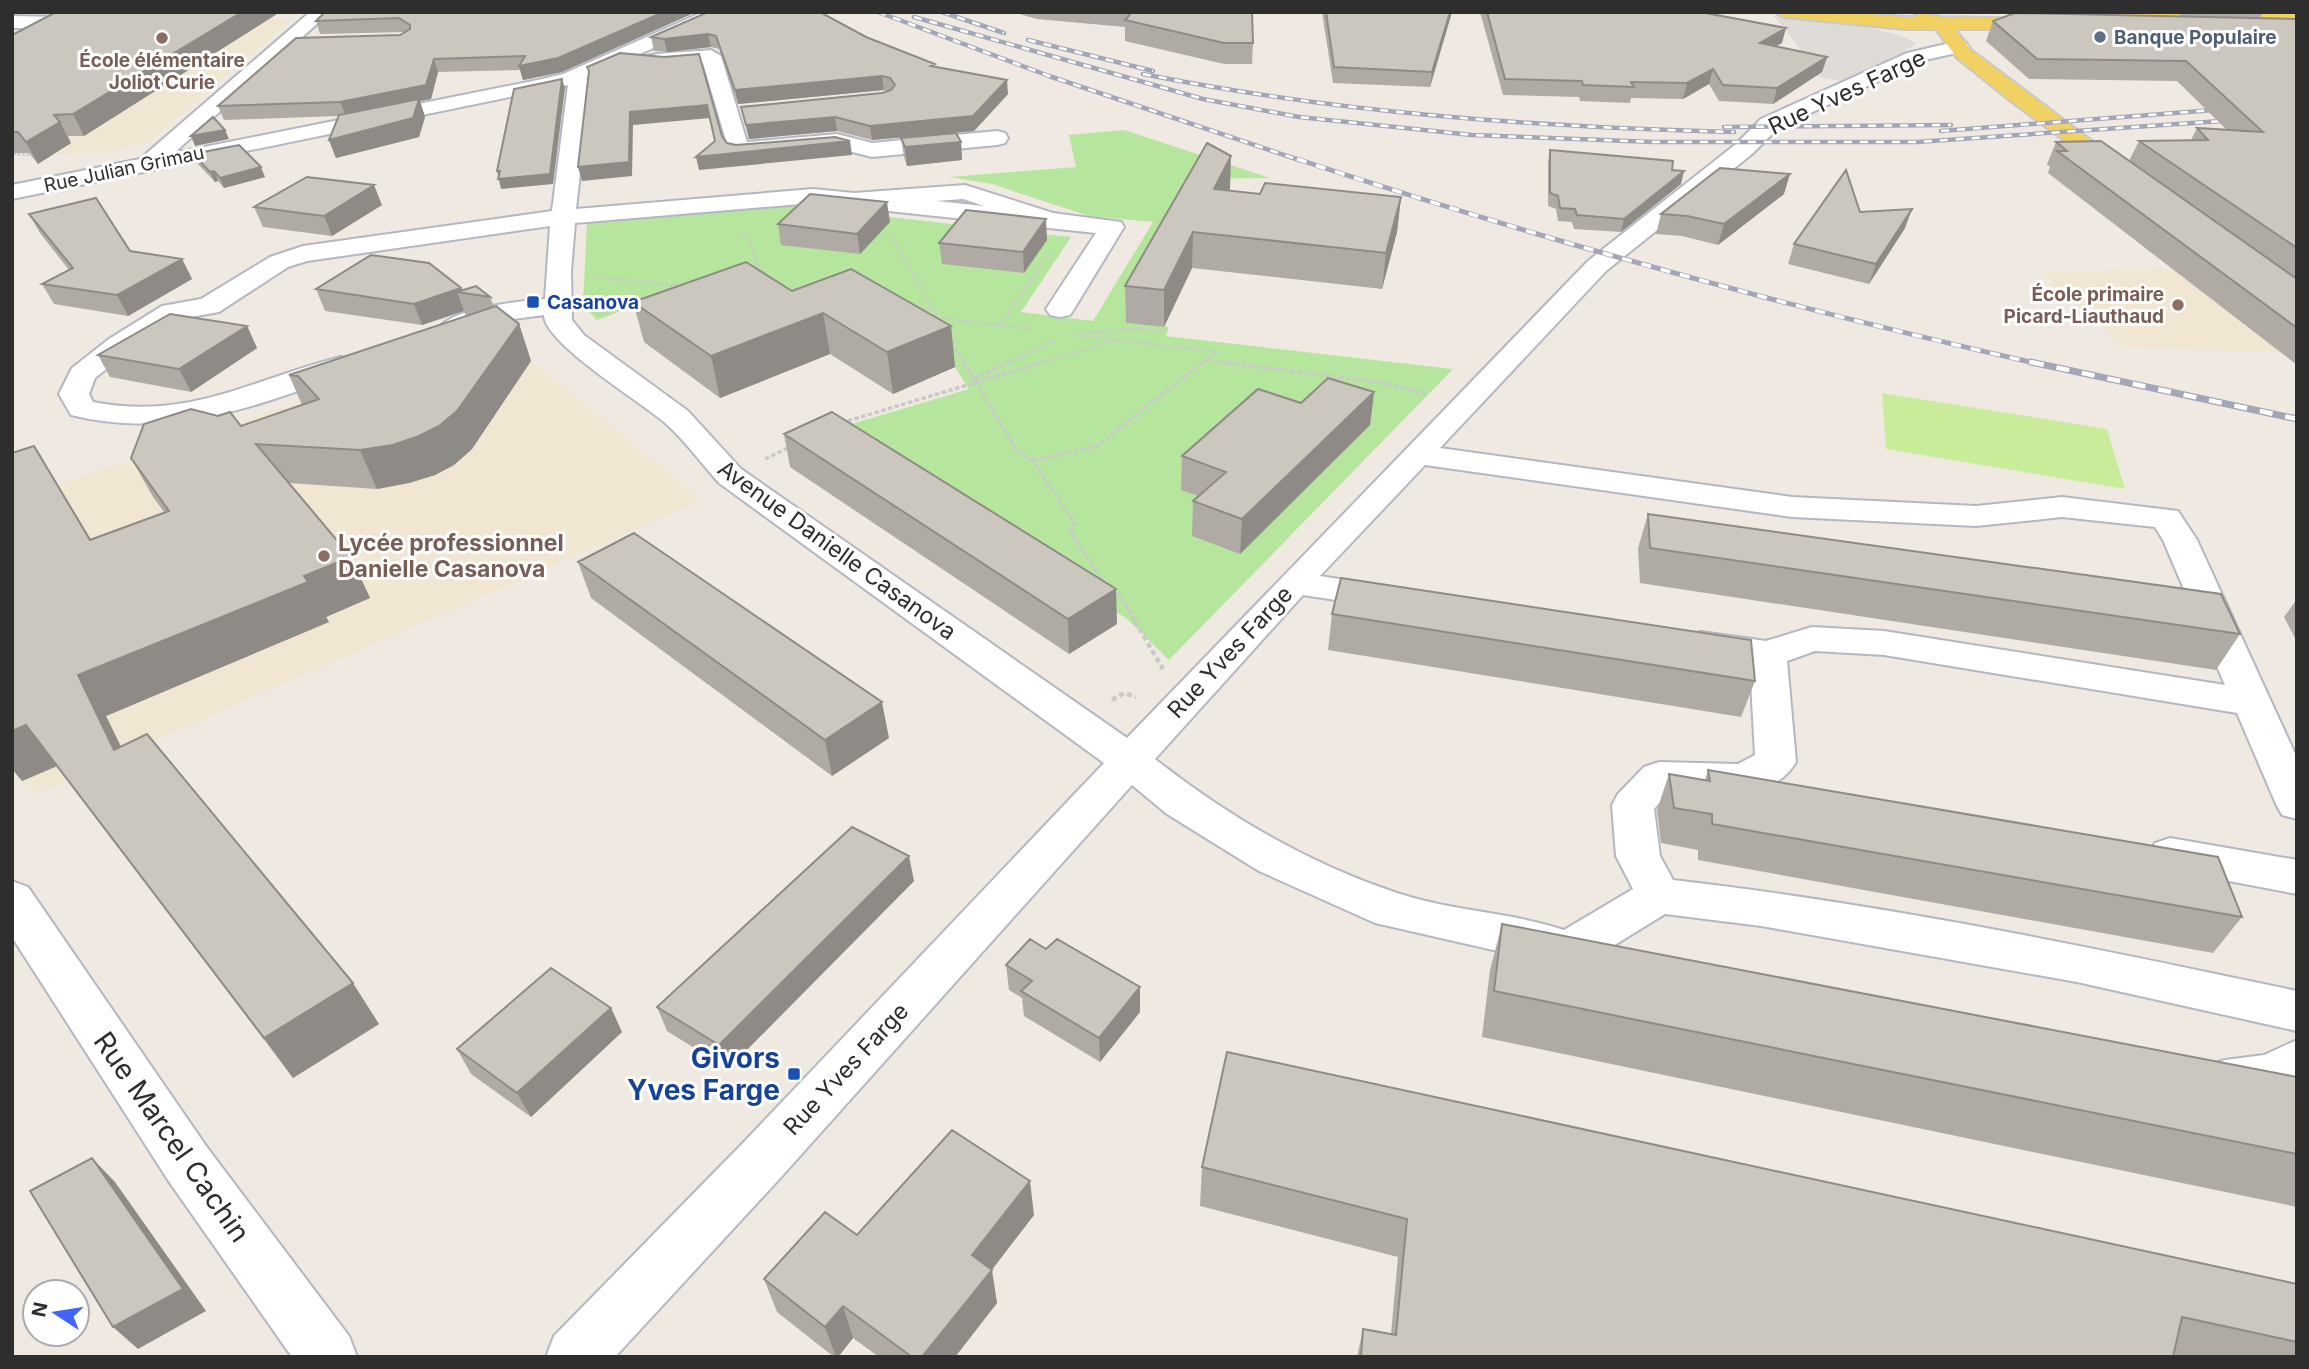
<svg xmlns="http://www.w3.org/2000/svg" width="2309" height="1369" font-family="Inter,sans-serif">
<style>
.education{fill:#f0e6d1}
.green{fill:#b6e59e}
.pitch{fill:#c9ec9a}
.plaza{fill:#dfdcd8}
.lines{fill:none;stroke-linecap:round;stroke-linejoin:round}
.minor-casing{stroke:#b4b7c1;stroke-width:4}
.major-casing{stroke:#c9c9c9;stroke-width:4}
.path-far2{stroke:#c9c9c9;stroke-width:2.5;stroke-dasharray:2.5 2;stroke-linecap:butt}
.path-far1{stroke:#c9c9c9;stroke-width:3.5;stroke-dasharray:4.5 2.5;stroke-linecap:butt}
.path{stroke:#c9c9c9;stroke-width:4.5;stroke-dasharray:5 3.5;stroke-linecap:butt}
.minor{fill:#fff;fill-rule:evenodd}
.major{fill:#f2d163;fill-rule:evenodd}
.rail-far2-casing{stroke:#a3a6b8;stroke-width:4.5}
.rail-far1-casing{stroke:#a3a6b8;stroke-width:5}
.rail-casing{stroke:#a3a6b8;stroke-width:7}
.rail-far2{stroke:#fff;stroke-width:2.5;stroke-dasharray:8;stroke-linecap:butt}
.rail-far1{stroke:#fff;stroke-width:3.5;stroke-dasharray:10;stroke-linecap:butt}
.rail{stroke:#fff;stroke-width:4.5;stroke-dasharray:13;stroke-linecap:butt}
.wall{fill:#afaba4}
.shaded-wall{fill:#8e8b86}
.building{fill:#cbc7bf;stroke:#8e8b86;stroke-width:2}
.service-dot{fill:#5c6f8a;stroke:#fff;stroke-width:2.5}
.education-dot{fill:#8d6e63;stroke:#fff;stroke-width:2.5}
.transit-dot{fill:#1a4fb4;stroke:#fff;stroke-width:2.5}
.labels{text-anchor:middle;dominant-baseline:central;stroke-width:6;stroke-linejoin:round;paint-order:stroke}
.far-service-label{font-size:19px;font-weight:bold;fill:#4e5e75;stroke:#fff;text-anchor:start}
.far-education-label{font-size:19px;font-weight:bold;fill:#785e54;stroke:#fff}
.far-street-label{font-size:19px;fill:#2e2e2e;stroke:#fff}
.far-transit-label{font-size:19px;font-weight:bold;fill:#164399;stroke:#fff;text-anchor:start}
.street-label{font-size:23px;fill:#2e2e2e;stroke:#fff}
.education-label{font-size:23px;font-weight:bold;fill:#785e54;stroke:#fff;text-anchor:start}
.near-transit-label{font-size:28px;font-weight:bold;fill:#164399;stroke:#fff;text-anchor:end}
.near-street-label{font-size:28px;fill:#2e2e2e;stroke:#fff}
</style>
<rect width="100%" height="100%" fill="#efe9e1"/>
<path class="education" d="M279,12l-10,7h23l-143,123 -46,12 -82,-1 65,-39z
M2229,268l68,85 -174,-6 -82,-75z
M497,333l205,167 -590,259 -43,22 -35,12 -12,-12 -10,-202 46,-94z"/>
<path class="green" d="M1124,130l146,48 -85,1 -59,144 43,4 -3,9 287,33 -284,291 -43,-42 -299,-181 21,-12 121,-36 -14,-22 -288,-73 -70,26 -14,-15 4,-84 174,-18 310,34 -50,75 72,9 60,-99 -64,-6 -97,-32 -42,-7 126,-10 -7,-32z"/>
<path class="pitch" d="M1882,393l225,36 18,60 -239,-40z"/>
<path class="plaza" d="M1774,16l81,8 44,11 18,8 -24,16 -50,23 -27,-6 -13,-23z"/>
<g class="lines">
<g class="minor-casing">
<path id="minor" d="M70,12h24l-31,17 -51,-1v-12l48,1z
M310,12h20l-156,141 364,-73 25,-6 140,-62h25l-3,4 -139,62 4,5 -14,126 237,-20 41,4 111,-8 88,28 68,9 3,5 -50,82 -4,6 -10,2 -10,-2 -4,-6 50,-76 -283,-30 -238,20 -4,48 1,49 12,15 104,76 53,58 386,269 461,-477 148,-117 25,-25 146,-66 52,-12 7,2 3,4 -3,4 -46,10 -143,68 -25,25 -146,117 -166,177 352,49 184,9 86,-9 116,14 19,29 100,218v61l-15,-4 -6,-11 -39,-91 -353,-58 -69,-4 -28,10 9,101c-24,42 -86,31 -127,30l-15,17 6,47 13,24c210,24 417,67 624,111v40l-220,-49 -316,-56 -96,-12 -78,48 -16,6 -17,-7 -4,2 -175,-40 -116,-52 -92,-57 -35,-29 -350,391 -167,181h-69l8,-21 190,-194 360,-379 -385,-280c-18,-20 -35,-44 -55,-61 -23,-20 -120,-79 -120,-107l-46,6 -44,14 -10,-2 -4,-6c14,-19 81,-26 105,-28l5,-73 -243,35 -19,6 -69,45 -39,7 -51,32 -34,27 -6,16 4,8c97,19 159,-23 248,-45l10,3 4,6 -4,6c-94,34 -179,68 -280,43l-12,-21 13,-26 37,-29 53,-33 39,-7 69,-42 33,-11 249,-35 16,-126 -556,114v-14l128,-26zM963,199l21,7 -48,-5zM1425,465l367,52 184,9 86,-9 93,10 8,13 62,145 -341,-54 -72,-4 -46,14 -65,-9 -13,3 -6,9 6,9 62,10 5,92 -17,9 -79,-2 -15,5 -26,27 -6,11 4,51 17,33 -69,41c-54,-18 -113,-19 -167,-37 -87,-29 -170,-77 -242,-134l148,-164 86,13 13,-3 5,-8 -5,-8 -82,-13z
M711,50l10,6 26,86 90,-8 35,9 125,-12 8,2 3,5 -3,5 -8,2 -125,12 -35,-9 -99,8 -8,-2 -27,-91c-17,2 -52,11 -65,-3 7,-8 59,-8 73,-10z
M2170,838l127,22v34l-142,-27 -7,-12 7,-12z
M12,881l16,6 178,259 143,190 8,21h-65l-124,-177 -156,-243z
M2297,1040v48c-26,14 -63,20 -90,10l-7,-16 7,-16 18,-6 39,-5z"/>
</g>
<g class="major-casing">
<path id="major" d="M1775,12h72l57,5h9l9,-4 19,4 109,2 2,4 -9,6h-88l16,21 162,122 -3,5h-16l-102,-75 -55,-44 -21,-29h-32l-120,-12z
M2047,12l250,1v10l-241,-6z"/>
</g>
<path class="path-far2" d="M12,139l3,15 19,1
M741,234l8,5 13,36
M891,235l50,89
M594,277l88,9
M914,307l19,2
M597,315l77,-28
M939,318l92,11
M1000,326l51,-75
M1084,333l51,-4 31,2
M1077,335l139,17 -15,12
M949,337l16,27
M1206,360l29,4
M1006,364l49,-24
M1038,364l76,-23"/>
<path class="path-far1" d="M964,362l53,89 16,10 42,63 -5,7 35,54
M1221,362l162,21 44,11
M974,379l35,-17
M841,423l203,-61
M765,459l27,-13
M1033,461l64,-15 106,-84
M1112,589l6,3 18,30"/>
<path class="path" d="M1135,621l28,48
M1112,700l12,-7 12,4"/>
<use href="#minor" class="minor"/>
<use href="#major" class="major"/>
<g class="rail-far2-casing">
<path id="rail-far2" d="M878,12l171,64 253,85
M942,12l62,21
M914,17l289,82 96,18 173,18 182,7h263l319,-22
M1028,40l125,31
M1143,74c196,39 392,53 591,58
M1724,127l227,-2
M1941,131l286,-22"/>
</g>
<g class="rail-far1-casing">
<path id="rail-far1" d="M1297,159c243,80 492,149 742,205"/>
</g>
<g class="rail-casing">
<path id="rail" d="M2031,362l266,57"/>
</g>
<use href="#rail-far2" class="rail-far2"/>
<use href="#rail-far1" class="rail-far1"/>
<use href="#rail" class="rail"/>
</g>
<path class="wall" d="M12,12h268l-196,124h-16l3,7 -33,21 -9,-11h-17v-118l40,-21 -40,-1z
M325,12h371l-134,60 -39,8 -3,-10 -82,2 -7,27 -11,2 5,16 -6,20 -83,21 -7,-18 9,-24 -114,4 -6,-14 182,-71 5,-3 -85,2 -4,-13z
M708,12l158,25 69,30 73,27 -34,37 -102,9 -35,-9 -88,8 -8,-32 141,-14 6,-1 -4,-2 -146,14 -19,-55 -8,-2 -44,5 -13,-1 -3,-14z
M1012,12h240l1,31 -1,21h-28l-99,-23v-14l-88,-8z
M1322,12h130l-22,75 -97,-4z
M1480,12h220l82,31 -6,3 51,11 -5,15 -49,32 -54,-3 -10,-17 -26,15 -52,-1 -1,5 -50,-2 -1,-4 -76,-2z
M2179,12h84l-3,6 37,1v346l-249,-192 2,-6 -3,-3 9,-22 73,19 10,-20 52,-1 6,-12 30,2 -50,-49 -148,-2 -43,-38 7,-20 188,-5z
M901,138l60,4 1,18 -55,6 -3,-9z
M1550,150l122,20 9,14 -60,48 -47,-3 -2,-7 -14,-1 -2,-12 -8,-3v-44z
M193,154l72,23 -41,11 -6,-7 -3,1 -17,-18z
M1230,189l-1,2 31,3 141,3 -4,35 -15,57 -190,-21 -28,59 -38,-4 -1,-37z
M1784,194l-66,51 -36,-9 -26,-2 5,-20z
M382,205l-50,31 -69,-9 -9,-20z
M1860,212l45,16 -36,56 -81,-20 6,-20z
M29,214l101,37 52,8 10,20 -64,37 -74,-12 -12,-20 27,-14 -29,-37z
M890,222l-30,32 -79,-9 -3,-21z
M1047,240l-23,33 -82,-9 -3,-21z
M461,288l1,3 28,6 4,10 25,17 12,37 -59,88 -18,16 -19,10 -26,8 -32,6 -88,-6 62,74 19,41 -44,19 3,5 -223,94 15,31 258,277 -86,54 -236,-312 -35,15 12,-335 56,93 74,-27 -11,-15 -22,-39 110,-32 61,-21 -13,-30 177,-59 -2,-5 -42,14 -97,-14 -9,-22z
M792,291l159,35 4,41 -62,27 -63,-40 -110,44 -76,-56 -11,-40z
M247,326l10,22 -66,44 -81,-15 -12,-22z
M1374,392l-4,33 -130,129 -48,-18 1,-35 5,-5 -17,-6 1,-34 119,-53z
M784,434l333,190 -48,30 -279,-187z
M1648,514l592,120 -24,36 -576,-87 -2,-35z
M578,562l311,176 -57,38 -241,-178z
M2297,599v43l-13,-25z
M1332,614l423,67 -14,36 -413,-67z
M1708,770l534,147 -29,36 -515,-93v-10l-37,-7 -4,-33 12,-36 36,6z
M914,881l-186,188 -61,-38 -10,-24z
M1502,924l795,153v130l-815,-170 8,-67z
M1046,949l94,38v25l-40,50 -76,-46 -2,-18 -13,-8 -3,-25z
M611,1008l11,24 -91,85 -60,-43 -14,-25z
M1202,1167l1095,117v73h-940l6,-28 28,5 7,-77 -198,-51z
M1034,1215l-43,55 6,33 -42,54h-76l-26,-19 -15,19h-4l-57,-45 -13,-33 93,-44z"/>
<path class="shaded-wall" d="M242,12h38l-196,124 -11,-22z
M664,12h32l-134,60 -39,8 -4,-14z
M1450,12h2l-22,75 2,-15z
M1786,28l-4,15 -27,15 5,-15z
M708,34l3,13 -44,5 -3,-13z
M1827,57l-5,15 -49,32 4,-16z
M434,59l4,13 -7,27 -11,2 5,16 -6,20 -83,21 -7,-18 17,-24 -6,-14z
M1713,69l-4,15 -26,15 4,-16z
M882,76l2,14 -146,14 -3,-14z
M562,79l3,9 -12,96 -52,5 -4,-18z
M1007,80l1,14 -34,37 -102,9 -2,-14z
M707,105l3,13 -77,7 -1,51 -50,5 -4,-14 52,-55z
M835,117l2,14 -88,8 -3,-14z
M60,122l11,21 -33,21 -12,-22z
M225,130l4,9 -34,7 -4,-10z
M850,141l2,14 -153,15 -3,-13z
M961,142l1,18 -55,6 -2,-19z
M1231,156l-1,33 -17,35 1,-35z
M261,167l4,10 -41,11 -4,-10z
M214,171l4,10 -3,1 -5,-10z
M1684,171l-3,13 -60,48 3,-13z
M1790,174l-6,20 -66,51 6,-21z
M374,185l8,20 -50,31 -8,-20z
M1401,197l-4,35 -15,57 4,-36z
M887,202l3,20 -30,32 -3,-20z
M1912,209l-7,19 -36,56 7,-20z
M1046,219l1,21 -23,33 -1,-21z
M1193,232l-1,36 -28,59v-37z
M182,259l10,20 -64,37 -11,-21z
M461,288l2,5 -6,-1 7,19 -42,14 -8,-21z
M823,313l7,41 -110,44 -9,-42z
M519,324l12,37 -59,88 -18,16 -19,10 -26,8 -32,6 -17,-39z
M247,326l10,22 -66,44 -12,-23z
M951,326l4,41 -62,27 -6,-42z
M1374,392l-4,33 -130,129 2,-35z
M34,446l24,39 57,95 -25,-40z
M351,557l19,41 -44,19 3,5 -223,94 37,76 -29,-42 -36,-75 226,-99z
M1116,589l1,35 -48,30 -1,-35z
M882,702l7,36 -57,38 -7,-36z
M26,725l31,41 -35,15 -10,-12v-38z
M909,856l5,25 -186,188 -9,-24z
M353,983l26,41 -86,54 -29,-40z
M1140,987v25l-40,50 -1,-24z
M611,1008l11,24 -91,85 -14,-24z
M92,1158l23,24 91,129 -68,38 -25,-22z
M1030,1181l4,34 -56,73 -6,-33z
M992,1270l5,33 -42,54h-33z
M843,1306l10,32 -15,19h-2l-11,-30z"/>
<path class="building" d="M56,12h186l-169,102 -19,1 6,7 -34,20 -8,-10h-6v-97z
M325,12h339l-106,46 -39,8 6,-10 -91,3 -8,26 -86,17 -122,4 78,-68 104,-3 10,-6v-4l-11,-7 -83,3z
M708,12h112l46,25 69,27 -4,2 76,14 -34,36 -103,10 -35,-9 -89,8 -5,-18 141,-14 9,-3 4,-5 -5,-7 -8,-2 -147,14 -19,-54 -8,-2 -44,5 -13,-2z
M1132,12h120l1,31h-29l-99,-23z
M1326,12h124l-18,60 -98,-5z
M1487,12h213l86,16 -26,15 67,14 -50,31 -54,-3 -10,-16 -26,14 -56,-1 3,5 -51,-2 -1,-4 -77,-2z
M2015,13l282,6v229l-158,-107 69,-1 -11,-12 66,4 -77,-71 -149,-2 -44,-38z
M620,53l44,4 35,-3 23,82 5,7 9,2 99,-8 15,4 -154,16 19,-16 -8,-36 -77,7 -1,50 -51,5 11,-96 -2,-4z
M562,79l-12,95 -52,5 2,-8h-3l17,-82z
M419,99l-6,19 -84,22 10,-25z
M213,117l12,13 -34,6z
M956,133l5,9 -56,5 -4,-9z
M2101,141l196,138v49l-240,-177h10l-11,-9z
M1207,143l24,13 -17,33 46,5 5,-11 136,14 -15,56 -193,-21 -29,58 -39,-4z
M239,145l22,22 -41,11 -6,-7 -4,1 -17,-18z
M1550,150l123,11 -1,9 12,1 -60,48 -47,-4 -2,-6 -15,-1 -2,-12 -8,-3z
M1720,168l70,6 -66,50 -37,-8 -26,-2z
M1846,170l14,42 52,-3 -36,55 -82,-20z
M307,177l67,8 -50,31 -70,-9z
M810,194l77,8 -30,32 -79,-10z
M96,198l34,53 52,8 -65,36 -75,-11 31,-16 -44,-54z
M966,210l80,9 -23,33 -84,-9z
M371,255l58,8 32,25 -47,16 -98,-15z
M746,262l46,29 59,-22 100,57 -64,26 -64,-39 -112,43 -78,-54z
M476,286l14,11 -33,-5z
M496,306l23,18 -62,87 -18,15 -20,10 -26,9 -33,5 -104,-6 95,113 -47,19 4,6 -230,93 36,75 33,-16 206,249 -89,55 -238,-313 -14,6v-278l22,-7 56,94 79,-29 -38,-53 13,-34 47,-15 27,7 12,-4 11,14 78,-27 -21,-23 -9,-1z
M170,314l77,12 -68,43 -81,-14z
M1328,378l46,14 -132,127 -49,-18 33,-29 -44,-16 76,-67 43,14z
M832,412l284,177 -48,30 -284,-185z
M1648,514l573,80 19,40 -590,-86z
M634,533l248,169 -57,38 -247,-178z
M1341,578l410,62 4,41 -423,-67z
M1708,770l510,87 24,60 -530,-93v-10l-38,-6 -5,-34 41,7z
M852,827l57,29 -190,189 -62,-38z
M1502,924l795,153v77l-803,-163z
M1030,939l16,10 11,-10 83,48 -41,51 -78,-47 11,-10 -26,-16z
M551,968l60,40 -94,85 -60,-44z
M1227,1052l1070,232v58l-115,-25 -9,40h-812l2,-28 33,6 11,-116 -205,-52z
M952,1130l78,51 -58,74 20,15 -70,87h-10l-69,-51 -18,21 -61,-48 61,-67 32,23z
M92,1158l91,131 -70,38 -83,-136z"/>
<circle class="service-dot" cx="2100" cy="37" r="7"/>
<g class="education-dot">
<circle cx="162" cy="38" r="7"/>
<circle cx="2178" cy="305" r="7"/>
<circle cx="324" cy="556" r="7"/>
</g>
<g class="transit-dot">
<rect x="526" y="295" width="14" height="14" rx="3.5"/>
<rect x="787" y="1067" width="14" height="14" rx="3.5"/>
</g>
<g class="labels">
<g class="far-service-label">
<text x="2114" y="37">Banque Populaire</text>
</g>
<g class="far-education-label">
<text x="162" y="60">École élémentaire<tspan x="162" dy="22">Joliot Curie</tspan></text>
<text x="2164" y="294" text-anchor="end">École primaire<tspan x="2164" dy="22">Picard-Liauthaud</tspan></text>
</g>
<g class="far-street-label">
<text transform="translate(124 169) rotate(-12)">Rue Julian Grimau</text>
</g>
<g class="far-transit-label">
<text x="547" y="302">Casanova</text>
</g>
<g class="street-label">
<text transform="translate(1847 92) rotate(-25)">Rue Yves Farge</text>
<text transform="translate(837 550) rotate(36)">Avenue Danielle Casanova</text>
<text transform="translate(1230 652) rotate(-47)">Rue Yves Farge</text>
<text transform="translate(846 1069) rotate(-47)">Rue Yves Farge</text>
</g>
<g class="education-label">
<text x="338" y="543">Lycée professionnel<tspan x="338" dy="26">Danielle Casanova</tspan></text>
</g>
<g class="near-transit-label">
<text x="780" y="1058">Givors<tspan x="780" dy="32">Yves Farge</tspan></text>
</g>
<g class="near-street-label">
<text transform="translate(172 1137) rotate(55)">Rue Marcel Cachin</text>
</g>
</g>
<rect width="2309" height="1369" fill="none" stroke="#2e2e2e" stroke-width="28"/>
<g transform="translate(56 1313) rotate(282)"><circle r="33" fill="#ffffff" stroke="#ababab" stroke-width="2"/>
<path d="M0-5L12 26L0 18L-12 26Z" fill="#4264fb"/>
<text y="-10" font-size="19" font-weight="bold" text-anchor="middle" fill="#2e2e2e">N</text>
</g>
</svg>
